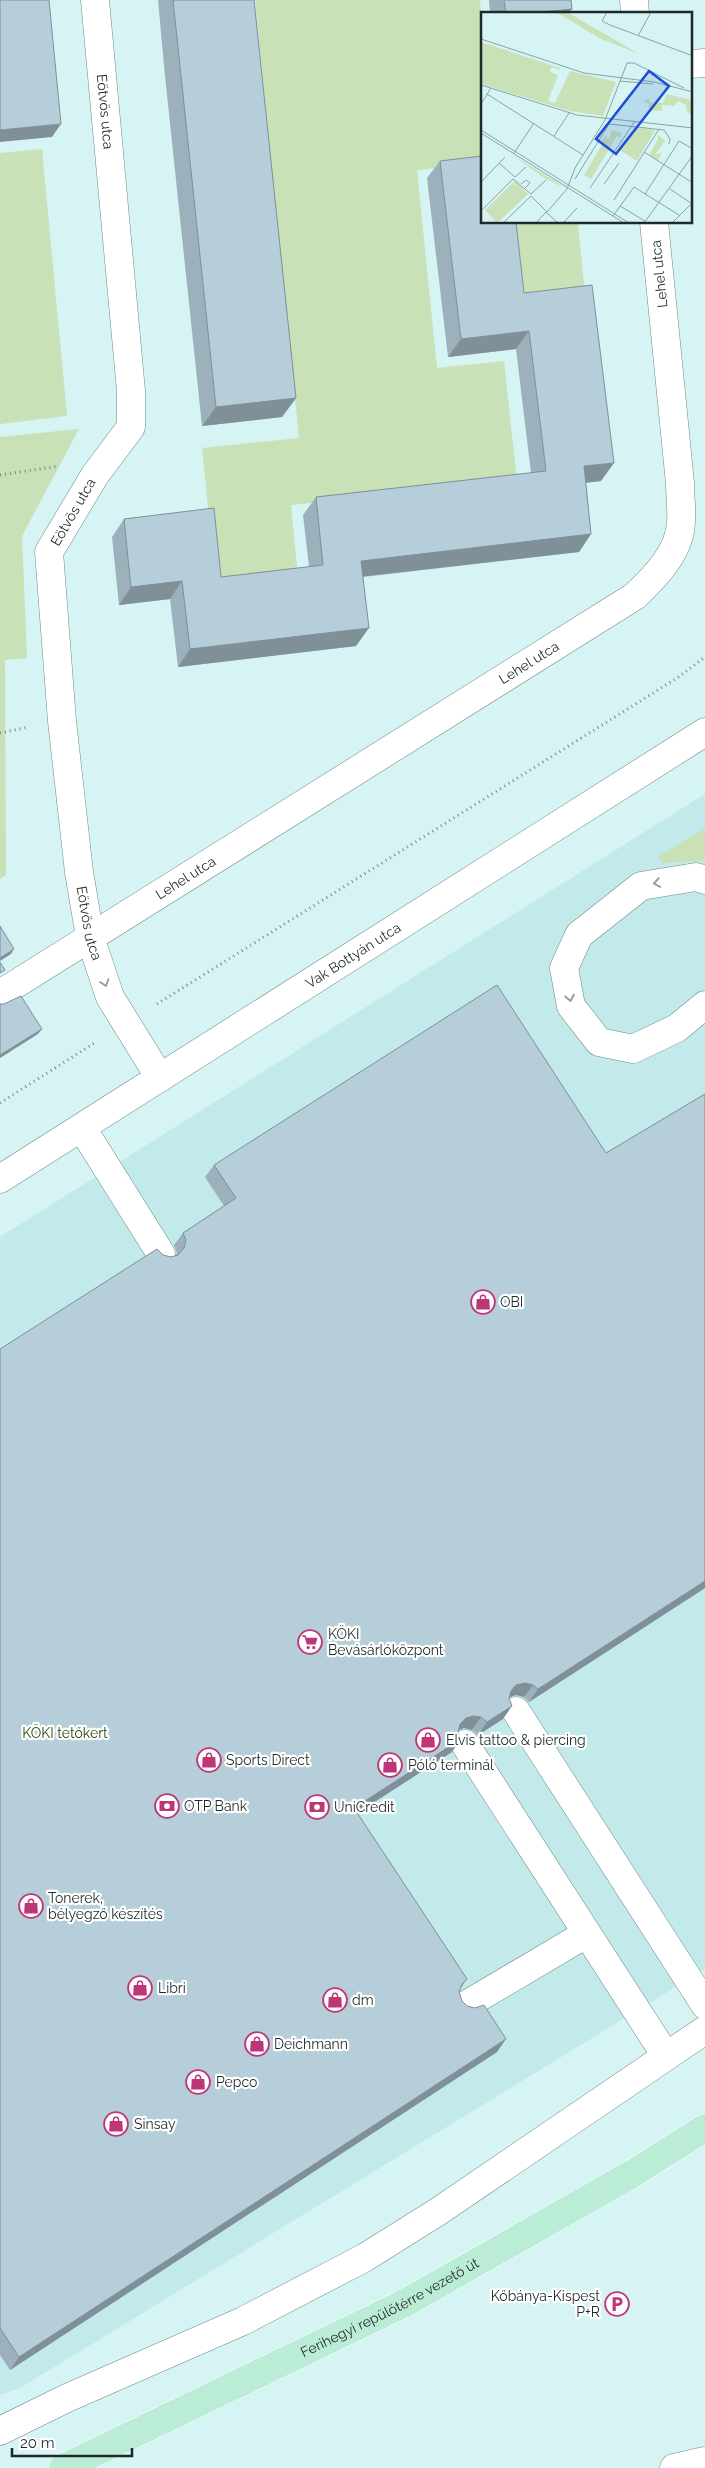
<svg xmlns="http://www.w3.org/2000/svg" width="705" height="2468" font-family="Raleway,sans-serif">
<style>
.built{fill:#c2eaea}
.green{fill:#c8e1b6}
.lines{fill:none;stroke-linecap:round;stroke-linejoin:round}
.minor-casing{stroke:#6f8a8a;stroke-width:29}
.major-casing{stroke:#fff;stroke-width:29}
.path{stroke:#768b8b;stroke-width:3;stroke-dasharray:1 4;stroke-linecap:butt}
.minor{stroke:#fff;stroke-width:28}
.major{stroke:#bbecd6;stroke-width:28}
.wall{fill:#9cb1bb}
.shaded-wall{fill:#7f9098}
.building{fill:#b5ced9;stroke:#7f9098}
.oneway{stroke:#9a9f9f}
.labels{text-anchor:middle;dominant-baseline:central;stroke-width:4.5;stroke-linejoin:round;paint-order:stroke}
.street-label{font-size:14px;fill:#1e2a2a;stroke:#fff}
.poi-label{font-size:14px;fill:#1e2a2a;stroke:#fff;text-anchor:start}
.park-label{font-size:14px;fill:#29470b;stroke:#fff}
.inset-road{fill:none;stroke:#8ca3a3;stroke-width:1}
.view{fill:#1d4ed8;fill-opacity:0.15;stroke:#1d4ed8;stroke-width:2.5}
.inset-edge{fill:none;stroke:#1e2a2a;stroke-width:2.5}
</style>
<rect width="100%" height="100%" fill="#d5f4f3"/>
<path class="built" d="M705,794v1175l-685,419 -20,7v-1158z"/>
<path class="green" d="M255,0h225l2,27v136l-65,7 20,198 67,-7 13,120 -226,24 7,71 -82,8 -14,-136 97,-10z
M42,149l25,267 -67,8v-271z
M514,223h64l7,71 -63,7z
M79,429l-57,107 5,122 -22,2 1,215 -6,4v-442z
M705,828v33l-43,2 -4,-6z"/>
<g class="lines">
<g class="minor-casing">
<g id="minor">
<path id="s1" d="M95,0l36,391v36l-36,48 -46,77 13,169 17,151 11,65 20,60 50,81"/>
<path d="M634,0l1,14"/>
<path d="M691,64l14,-1"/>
<path d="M705,880l-9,-3 -55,9 -62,49 -15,33 7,38 28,36 34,7 44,-21 28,-23"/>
<path id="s2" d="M0,994l635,-398c20,-19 45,-44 46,-74 1,-12 -1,-26 -1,-39l-26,-261"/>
<path d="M82,1128l79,126"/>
<path id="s3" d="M0,1179l705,-447"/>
<path d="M516,1711l189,294"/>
<path d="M465,1744l201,312"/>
<path d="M466,2005l120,-71"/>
<path d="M0,2431l67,-33 176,-77 121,-63 75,-47 266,-181"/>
<path d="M674,2468l31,-7"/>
</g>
</g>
<g class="major-casing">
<g id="major">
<path id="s4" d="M63,2468l340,-164 229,-130 73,-46"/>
</g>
</g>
<path class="path" d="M0,475l59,-9
M0,733l29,-6
M157,1004l520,-326 28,-21
M0,1103l96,-61"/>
<use href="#minor" class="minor"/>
<use href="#major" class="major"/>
</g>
<path class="wall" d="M158,0h96l42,398 -14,19 -80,9 -37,-350z
M489,0h82l1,9 -4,5h-78z
M440,161l84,132 77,188 -15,2 5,51 -12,18 -216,25 -7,69 -178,21 -8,-68 -51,6 -7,-68 12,-18 97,58 88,-10 -6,-52 13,-18 215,-24 -15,-124 -68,8 -21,-179z
M705,1094v494l-176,114 -5,-5 -8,-2 -6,2 -7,22 -25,16 -6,-5 -8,-2 -5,2 -7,22 -95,61 110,166 -6,9 -2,4 3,9 35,51 -487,318 -10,-15v-1006l163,-94 8,2 5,-2 1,-2 -3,-8 9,-12 41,-27 -19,-29 9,-12 392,-12z"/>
<path class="shaded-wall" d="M572,9l-4,5h-46z
M61,124l-9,13 -52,5v-12z
M529,331l-13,18 -68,8 13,-18z
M296,398l-14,19 -80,9 14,-19z
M614,463l-13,18 -29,3 12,-18z
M591,534l-12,18 -230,26 12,-17z
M182,581l-12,18 -51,6 12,-18z
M369,628l-13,18 -178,21 12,-18z
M14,949l-3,5 -11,7v-3z
M42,1029l-4,5 -38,24v-3z
M705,1581v7l-176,114 9,-13z
M525,1683l8,2 -9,12 -8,-2 -9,3 4,-7 5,-6z
M512,1706l-9,13 -25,16 9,-13z
M473,1716l8,1 -9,13 -8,-2 -7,3 3,-7 6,-6z
M461,1739l-9,13 -107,69 9,-13z
M506,2039l-9,13 -487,318 9,-13z"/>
<path class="building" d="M0,0h49l12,124 -61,6z
M173,0h81l42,398 -80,9z
M504,0h67l1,9 -50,5h-16z
M482,156v66h34l8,71 68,-8 22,178 -30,3 7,68 -230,27 8,67 -179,21 -8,-68 -51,6 -7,-68 90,-11 7,69 102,-12 -7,-68 230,-26 -17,-140 -68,8 -21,-178z
M0,926l14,23 -14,9z
M0,962l5,8 -5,3z
M497,985l109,168 99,-59v487l-167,108 -5,-4 -8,-2 -9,2 -5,6 -2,7 3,8 -25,16 -6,-5 -8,-1 -7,2 -6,6 -2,8 3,7 -107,69 113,171 -5,5 -3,8 3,9 5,5 8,2 9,-3 22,34 -487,318 -19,-29v-979l157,-100 6,6 8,2 7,-2 6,-7 2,-8 -3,-7 53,-35 -22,-33z
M21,996l21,33 -42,26v-51h4z"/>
<defs><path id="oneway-chevron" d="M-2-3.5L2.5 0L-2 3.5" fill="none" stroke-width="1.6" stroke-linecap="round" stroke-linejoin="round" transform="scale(1.25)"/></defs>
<g class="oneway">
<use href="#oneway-chevron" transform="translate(657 883) rotate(170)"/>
<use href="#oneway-chevron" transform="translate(105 983) rotate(72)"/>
<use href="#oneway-chevron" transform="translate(570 998) rotate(79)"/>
</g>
<defs>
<g id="shop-ring" transform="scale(1.25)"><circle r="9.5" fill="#fff" stroke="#bd3677" stroke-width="1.5"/><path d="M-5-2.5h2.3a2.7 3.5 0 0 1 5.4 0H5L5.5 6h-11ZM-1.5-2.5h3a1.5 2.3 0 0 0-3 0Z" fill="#bd3677"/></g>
<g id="supermarket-ring" transform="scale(1.25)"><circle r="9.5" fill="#fff" stroke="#bd3677" stroke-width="1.5"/><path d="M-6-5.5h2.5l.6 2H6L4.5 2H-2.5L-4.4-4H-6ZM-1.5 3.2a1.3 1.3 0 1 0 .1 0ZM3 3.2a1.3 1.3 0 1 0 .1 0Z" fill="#bd3677"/></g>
<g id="bank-ring" transform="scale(1.25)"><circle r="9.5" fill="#fff" stroke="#bd3677" stroke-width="1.5"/><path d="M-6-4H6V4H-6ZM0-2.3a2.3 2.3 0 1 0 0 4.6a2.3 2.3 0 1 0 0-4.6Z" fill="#bd3677"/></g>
<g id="parking-ring" transform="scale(1.25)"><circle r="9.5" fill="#fff" stroke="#bd3677" stroke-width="1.5"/><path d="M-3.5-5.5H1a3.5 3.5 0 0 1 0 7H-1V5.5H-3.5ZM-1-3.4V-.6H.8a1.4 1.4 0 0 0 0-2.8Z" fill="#bd3677"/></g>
</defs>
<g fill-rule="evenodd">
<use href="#shop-ring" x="483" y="1302"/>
<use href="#supermarket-ring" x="310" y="1642"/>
<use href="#shop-ring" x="428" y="1740"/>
<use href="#shop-ring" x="209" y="1760"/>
<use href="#shop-ring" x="390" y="1765"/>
<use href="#bank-ring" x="167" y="1806"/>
<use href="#bank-ring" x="317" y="1807"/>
<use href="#shop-ring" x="31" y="1906"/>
<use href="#shop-ring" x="140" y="1988"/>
<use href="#shop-ring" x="335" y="2000"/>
<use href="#shop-ring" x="257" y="2044"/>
<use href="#shop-ring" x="198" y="2082"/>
<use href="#shop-ring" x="116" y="2124"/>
<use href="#parking-ring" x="617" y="2304"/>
</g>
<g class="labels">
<g class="street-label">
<text stroke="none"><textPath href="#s1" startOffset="112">Eötvös utca</textPath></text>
<text transform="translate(659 274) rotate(-96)">Lehel utca</text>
<text transform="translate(73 512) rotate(-60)">Eötvös utca</text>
<text stroke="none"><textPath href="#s2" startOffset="624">Lehel utca</textPath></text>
<text stroke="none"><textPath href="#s2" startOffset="219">Lehel utca</textPath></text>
<text stroke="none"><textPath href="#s1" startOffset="952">Eötvös utca</textPath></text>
<text stroke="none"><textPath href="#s3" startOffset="418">Vak Bottyán utca</textPath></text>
<text stroke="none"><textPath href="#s4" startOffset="364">Ferihegyi repülőtérre vezető út</textPath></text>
</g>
<g class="poi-label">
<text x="500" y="1302">OBI</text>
<text x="328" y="1634">KÖKI<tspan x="328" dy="16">Bevásárlóközpont</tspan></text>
<text x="446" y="1740">Elvis tattoo &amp; piercing</text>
<text x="226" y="1760">Sports Direct</text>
<text x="408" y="1765">Póló terminál</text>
<text x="184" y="1806">OTP Bank</text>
<text x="334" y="1807">UniCredit</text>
<text x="48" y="1898">Tonerek,<tspan x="48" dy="16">bélyegző készítés</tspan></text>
<text x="158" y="1988">Libri</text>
<text x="352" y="2000">dm</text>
<text x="274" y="2044">Deichmann</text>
<text x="216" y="2082">Pepco</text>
<text x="134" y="2124">Sinsay</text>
<text x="600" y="2296" text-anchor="end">Kőbánya-Kispest<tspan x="600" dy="16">P+R</tspan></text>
</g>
<g class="park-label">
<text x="65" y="1733">KÖKI tetőkert</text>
</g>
</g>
<g transform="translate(481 12)">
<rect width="211" height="211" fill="#d5f4f3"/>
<path d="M75,0h11l72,42 -40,-16zM0,30l79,26 1,2 -10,-3 -1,5 8,3 -10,26 7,2 15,-32 46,11 -13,34 -33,-5 -89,-27zM186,82l24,6 1,14 -5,-2 -1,-7 -8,-4 -4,5 -12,-1v6l-13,-1v-6l-6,-3 6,-3v4l14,1zM155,116l19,2 -18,31 -19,-12zM131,118l10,3 -2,5 -3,-2 -26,43 -7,-4 19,-32 -2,-2 5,-7 2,6zM176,122l8,7 -10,13 7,-1 -4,7 -9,-5 9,-16zM28,141l57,35 -20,-9zM34,169l13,13 -31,29 -12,-13z" fill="#c8e1b6"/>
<path class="inset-road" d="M126,0l-5,9 8,4 83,31M157,24l13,-24M0,27l103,34 70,9 39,10M139,69l33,3M0,73l96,30 116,13M6,82l96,61M0,92l10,-16M0,118l148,93M0,121l143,90M73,124l15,-23M163,140l49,31M33,141l20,-30M18,151l16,14 11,-10M94,167l34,-55 55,6 6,9 -1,5M0,170l24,-25M40,172l5,-4 4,3 -5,5M123,172l15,-21M109,176l45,-67M189,177l21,14M164,182l34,-53 14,8M133,188l45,-71M139,194l25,15M0,199l32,-32 18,15 15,-14M132,204l21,-29 45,28M22,211l28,-27 16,16 20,-23 8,-21 30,-48 22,-57h7l50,25M55,211l10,-11 12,11M82,211l14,-15M163,211l49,-68M191,211l21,-21"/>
<path class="view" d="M168,59l20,15 -53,68 -20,-15z"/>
<rect width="211" height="211" class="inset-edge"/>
</g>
<path d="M12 2448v8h120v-8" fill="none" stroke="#1e2a2a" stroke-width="2.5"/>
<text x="20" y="2448" font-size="15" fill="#1e2a2a" stroke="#ffffff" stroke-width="4" paint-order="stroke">20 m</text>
</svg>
